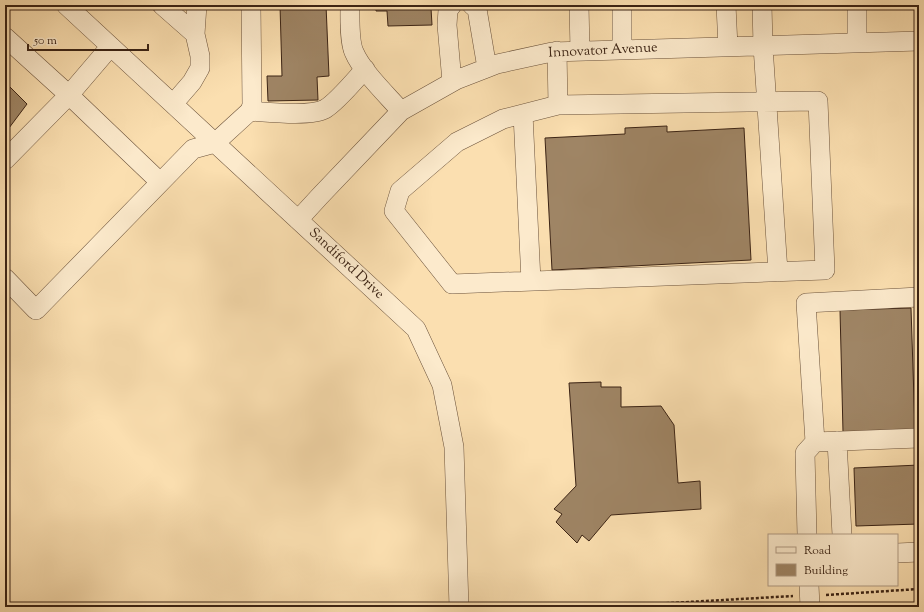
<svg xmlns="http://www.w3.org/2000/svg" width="924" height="612" font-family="'Sorts Mill Goudy',serif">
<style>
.building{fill:#9f8565;stroke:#3b2314}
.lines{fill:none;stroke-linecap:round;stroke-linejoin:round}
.minor-casing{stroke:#6b523b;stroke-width:20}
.path{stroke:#3b2314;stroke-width:2.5;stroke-dasharray:3 2;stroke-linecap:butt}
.minor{stroke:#fceacc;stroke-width:19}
.labels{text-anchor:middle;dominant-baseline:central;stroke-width:3;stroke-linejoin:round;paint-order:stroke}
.street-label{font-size:14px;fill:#3b2314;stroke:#fceacc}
</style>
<rect width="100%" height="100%" fill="#fbdfb0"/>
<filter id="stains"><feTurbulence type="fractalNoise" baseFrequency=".005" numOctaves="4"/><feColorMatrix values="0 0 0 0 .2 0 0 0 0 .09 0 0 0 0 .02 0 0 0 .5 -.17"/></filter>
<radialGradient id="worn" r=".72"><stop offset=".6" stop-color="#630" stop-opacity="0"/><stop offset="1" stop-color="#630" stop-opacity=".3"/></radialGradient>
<path class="building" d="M280,5h46l3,71 -12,1 1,23 -50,1 -1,-25h15z
M376,5h45v4l10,-1 1,17 -44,1 -1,-15h-11z
M5,82l22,22 -21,28 -1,-1z
M667,126v6l77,-4 7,132 -199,10 -7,-132 80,-4v-6z
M911,308l4,122 -72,2 -3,-122z
M601,382v5h20v20l40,-1 13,19 4,58 22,-2 1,28 -90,6 -22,26 -7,-6 -5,8 -21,-21 6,-8 -8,-5 22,-23 -7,-103z
M919,465v59l-63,2 -2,-58z"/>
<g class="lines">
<g class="minor-casing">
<path id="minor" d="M66,5l350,324 26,56 12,62 5,160
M162,5l33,29
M350,5c0,12 -1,36 4,47 8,19 32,42 47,59
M452,5l-4,5 -1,15 5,57
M472,5l5,4 10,59
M579,5l1,46
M622,5v45
M726,5l2,42
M762,5l1,41 15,226
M857,5v38
M5,37l64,58 91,87
M557,51l1,54
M818,101l7,169 -373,14 -58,-73 6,-20 57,-49 46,-23 55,-14z
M173,104l19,-22 8,-14v-12l-5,-22 2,-29
M250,111c17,1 61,6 75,-2 12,-7 30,-29 40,-40
M523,114l8,167
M5,160l64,-65 41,-48
M298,220l22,-24 81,-85 55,-31 31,-12 10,-4 55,-12 367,-11
M5,278l31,32 157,-161 22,-6 35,-32 2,-6 -1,-100
M837,441l5,94
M815,442l104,-4
M807,535l-2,-82 10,-11 -9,-139 113,-6
M897,553l22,-1
M809,585l1,22"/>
</g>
<path class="path" d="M826,595l93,-6
M526,607l145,-4 122,-7"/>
<use href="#minor" class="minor"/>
</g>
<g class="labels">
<g class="street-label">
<text transform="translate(603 51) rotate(-3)">Innovator Avenue</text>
<text transform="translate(346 264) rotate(43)">Sandiford Drive</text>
</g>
</g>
<rect width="924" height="612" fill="none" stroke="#fbdfb0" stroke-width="20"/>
<rect x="6" y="6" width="912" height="600" fill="none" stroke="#3b2314" stroke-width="2"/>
<rect x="10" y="10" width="904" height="592" fill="none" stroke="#3b2314"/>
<rect x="768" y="534" width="130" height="52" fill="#fceacc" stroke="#af9a82"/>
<rect x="776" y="547" width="20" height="6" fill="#fceacc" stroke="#af9a82"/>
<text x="804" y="554" font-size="12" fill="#3b2314">Road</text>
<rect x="776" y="564" width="20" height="12" fill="#9f8565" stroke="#af9a82"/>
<text x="804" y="574" font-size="12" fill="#3b2314">Building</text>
<path d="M28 44v6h120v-6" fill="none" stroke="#3b2314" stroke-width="2"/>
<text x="34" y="44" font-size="12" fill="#3b2314" stroke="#fceacc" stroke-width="3" paint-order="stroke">50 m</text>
<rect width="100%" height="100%" filter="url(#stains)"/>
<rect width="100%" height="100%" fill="url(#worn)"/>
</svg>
